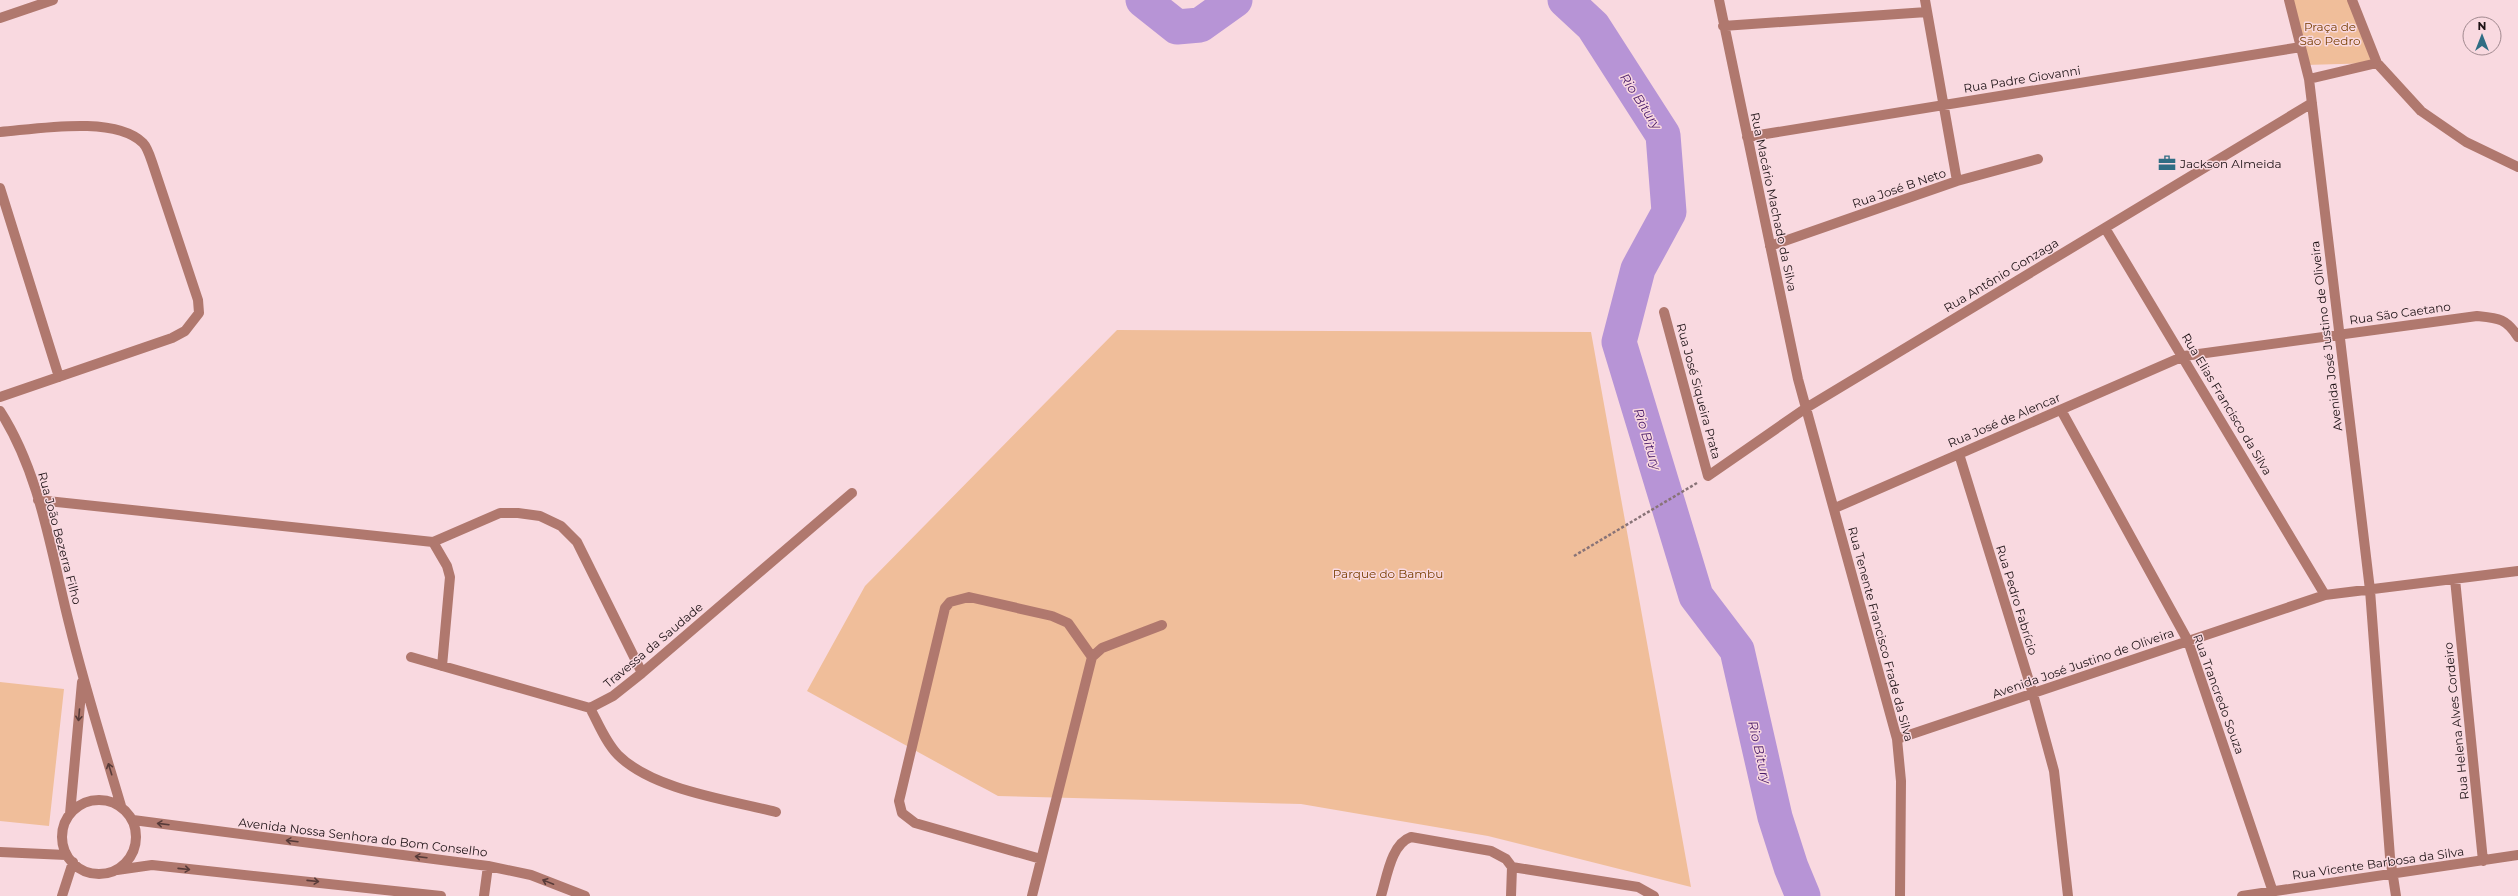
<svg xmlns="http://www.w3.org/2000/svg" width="2518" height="896" font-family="Montserrat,sans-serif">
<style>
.green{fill:#f0be9a}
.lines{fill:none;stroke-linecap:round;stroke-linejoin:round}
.river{stroke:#b794d6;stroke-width:35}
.path{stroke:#887377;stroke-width:2.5;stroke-dasharray:3 2;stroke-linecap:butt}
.minor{stroke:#b0786e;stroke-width:10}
.oneway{stroke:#583b39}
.labels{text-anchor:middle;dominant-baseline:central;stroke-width:3;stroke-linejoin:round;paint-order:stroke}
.park-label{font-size:12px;fill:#783e00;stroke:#f9d9e0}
.street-label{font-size:12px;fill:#1d1215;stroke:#f9d9e0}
.poi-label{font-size:12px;fill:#1d1215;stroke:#f9d9e0;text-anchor:start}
.water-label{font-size:13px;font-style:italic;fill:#491b69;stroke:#f9d9e0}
</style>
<rect width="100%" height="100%" fill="#f9d9e0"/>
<path class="green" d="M2292,0h57l28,63 -72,2z
M1117,330l474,2 100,555 -203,-51 -187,-32 -303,-8 -191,-105 58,-105z
M0,682l64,7 -15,137 -49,-5z"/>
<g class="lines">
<path class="river" d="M1143,0l34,27 23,-2 35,-25
M1565,0l28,26 70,109 6,77 -31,57 -19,73 77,254 41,54 38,167 16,50 12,29"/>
<path class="path" d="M1574,556l123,-73"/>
<path class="minor" d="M1719,0l79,379 99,360 4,42 -1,115
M1925,0l32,181
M2289,0l20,79 61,511 20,267 6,39
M2352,0l25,63 44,48 45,31 52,25
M0,18l53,-18
M1723,26l204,-14
M2309,79l68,-16
M0,132c37,-3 115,-17 143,11 4,4 7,13 9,19l46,138 1,13 -14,18 -13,7 -172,59
M1747,137l554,-90
M0,188l59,189
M2105,228l220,367
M1770,246l187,-65 81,-22
M1664,312l44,164 98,-68 506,-305
M2061,410l127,231 85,251
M0,411c40,62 51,141 69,212 15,62 34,122 52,183
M1959,454l74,240 21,77 14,125
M38,500l395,42 67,-29h18l22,3 21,10 16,16 65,131
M1835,508l349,-152 293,-40c21,2 29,2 41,21
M433,542l14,24 3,11 -8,89
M2455,579l28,282
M411,657l179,51 23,-12 29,-23 210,-180
M590,708c8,15 16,35 28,47 35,35 111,45 158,57
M1897,739l428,-144 193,-24
M62 837a37 37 0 1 1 74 0a37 37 0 1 1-74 0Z
M70,814l12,-132
M133,820l355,46 43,9 54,21
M0,852l66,3
M1041,859l-126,-36 -13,-10 -3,-12 46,-193 5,-6 19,-5 83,19 16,7 24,34
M117,870l35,-5 289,31
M62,896l11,-34
M484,896l4,-30
M1032,896l60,-239 10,-9 60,-23
M1381,896c6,-19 10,-52 30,-59l80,14 15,8 6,8 126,20 16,9
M1511,896l1,-29
M2242,896l276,-41"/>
</g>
<defs><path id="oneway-shaft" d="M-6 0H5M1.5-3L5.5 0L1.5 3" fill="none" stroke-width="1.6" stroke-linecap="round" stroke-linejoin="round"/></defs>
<g class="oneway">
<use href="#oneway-shaft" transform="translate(79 715) rotate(95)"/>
<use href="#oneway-shaft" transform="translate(110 769) rotate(-107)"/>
<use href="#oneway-shaft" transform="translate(163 824) rotate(-173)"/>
<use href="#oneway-shaft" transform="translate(292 841) rotate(-173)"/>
<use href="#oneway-shaft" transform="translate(421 857) rotate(-173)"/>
<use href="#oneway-shaft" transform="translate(184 869) rotate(6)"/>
<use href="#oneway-shaft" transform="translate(313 881) rotate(6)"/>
<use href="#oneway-shaft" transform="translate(548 882) rotate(-158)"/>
</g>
<defs>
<g id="office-bare" transform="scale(1.38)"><path d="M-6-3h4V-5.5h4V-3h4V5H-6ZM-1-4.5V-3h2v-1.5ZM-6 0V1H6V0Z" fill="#306d84" stroke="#f9d9e0" stroke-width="2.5" paint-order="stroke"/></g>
</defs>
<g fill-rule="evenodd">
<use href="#office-bare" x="2167" y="163"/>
</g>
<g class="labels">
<g class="park-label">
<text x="2330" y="26">Praça de<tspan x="2330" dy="14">São Pedro</tspan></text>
<text x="1388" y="573">Parque do Bambu</text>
</g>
<g class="street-label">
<text transform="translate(2022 79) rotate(-9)">Rua Padre Giovanni</text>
<text transform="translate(1899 188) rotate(-19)">Rua José B Neto</text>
<text transform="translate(1774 202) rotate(78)">Rua Macário Machado da Silva</text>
<text transform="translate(2001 275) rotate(-31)">Rua Antônio Gonzaga</text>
<text transform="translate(2400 313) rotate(-8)">Rua São Caetano</text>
<text transform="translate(2326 336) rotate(-97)">Avenida José Justino de Oliveira</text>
<text transform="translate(1699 391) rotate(75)">Rua José Siqueira Prata</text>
<text transform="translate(2227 404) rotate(59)">Rua Elias Francisco da Silva</text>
<text transform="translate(2004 420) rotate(-23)">Rua José de Alencar</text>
<text transform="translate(60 538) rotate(75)">Rua João Bezerra Filho</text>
<text transform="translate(2017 600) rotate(73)">Rua Pedro Fabrício</text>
<text transform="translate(1881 634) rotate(75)">Rua Tenente Francisco Frade da Silva</text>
<text transform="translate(653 645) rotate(-40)">Travessa da Saudade</text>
<text transform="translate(2083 663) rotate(-19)">Avenida José Justino de Oliveira</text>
<text transform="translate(2219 694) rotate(70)">Rua Trancredo Souza</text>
<text transform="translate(2456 721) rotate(-96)">Rua Helena Alves Cordeiro</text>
<text transform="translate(363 837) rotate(7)">Avenida Nossa Senhora do Bom Conselho</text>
<text transform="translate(2378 863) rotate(-8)">Rua Vicente Barbosa da Silva</text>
</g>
<g class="poi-label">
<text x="2180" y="163">Jackson Almeida</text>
</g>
<g class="water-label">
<text transform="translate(1641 101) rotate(57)">Rio Bitury</text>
<text transform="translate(1648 439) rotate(73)">Rio Bitury</text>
<text transform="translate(1760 752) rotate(77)">Rio Bitury</text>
</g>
</g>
<g transform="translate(2482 36)"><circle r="19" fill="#f9d9e0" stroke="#a1898f"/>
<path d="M0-3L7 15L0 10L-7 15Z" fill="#306d84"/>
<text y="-6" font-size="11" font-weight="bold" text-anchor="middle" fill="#1d1215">N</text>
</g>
</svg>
